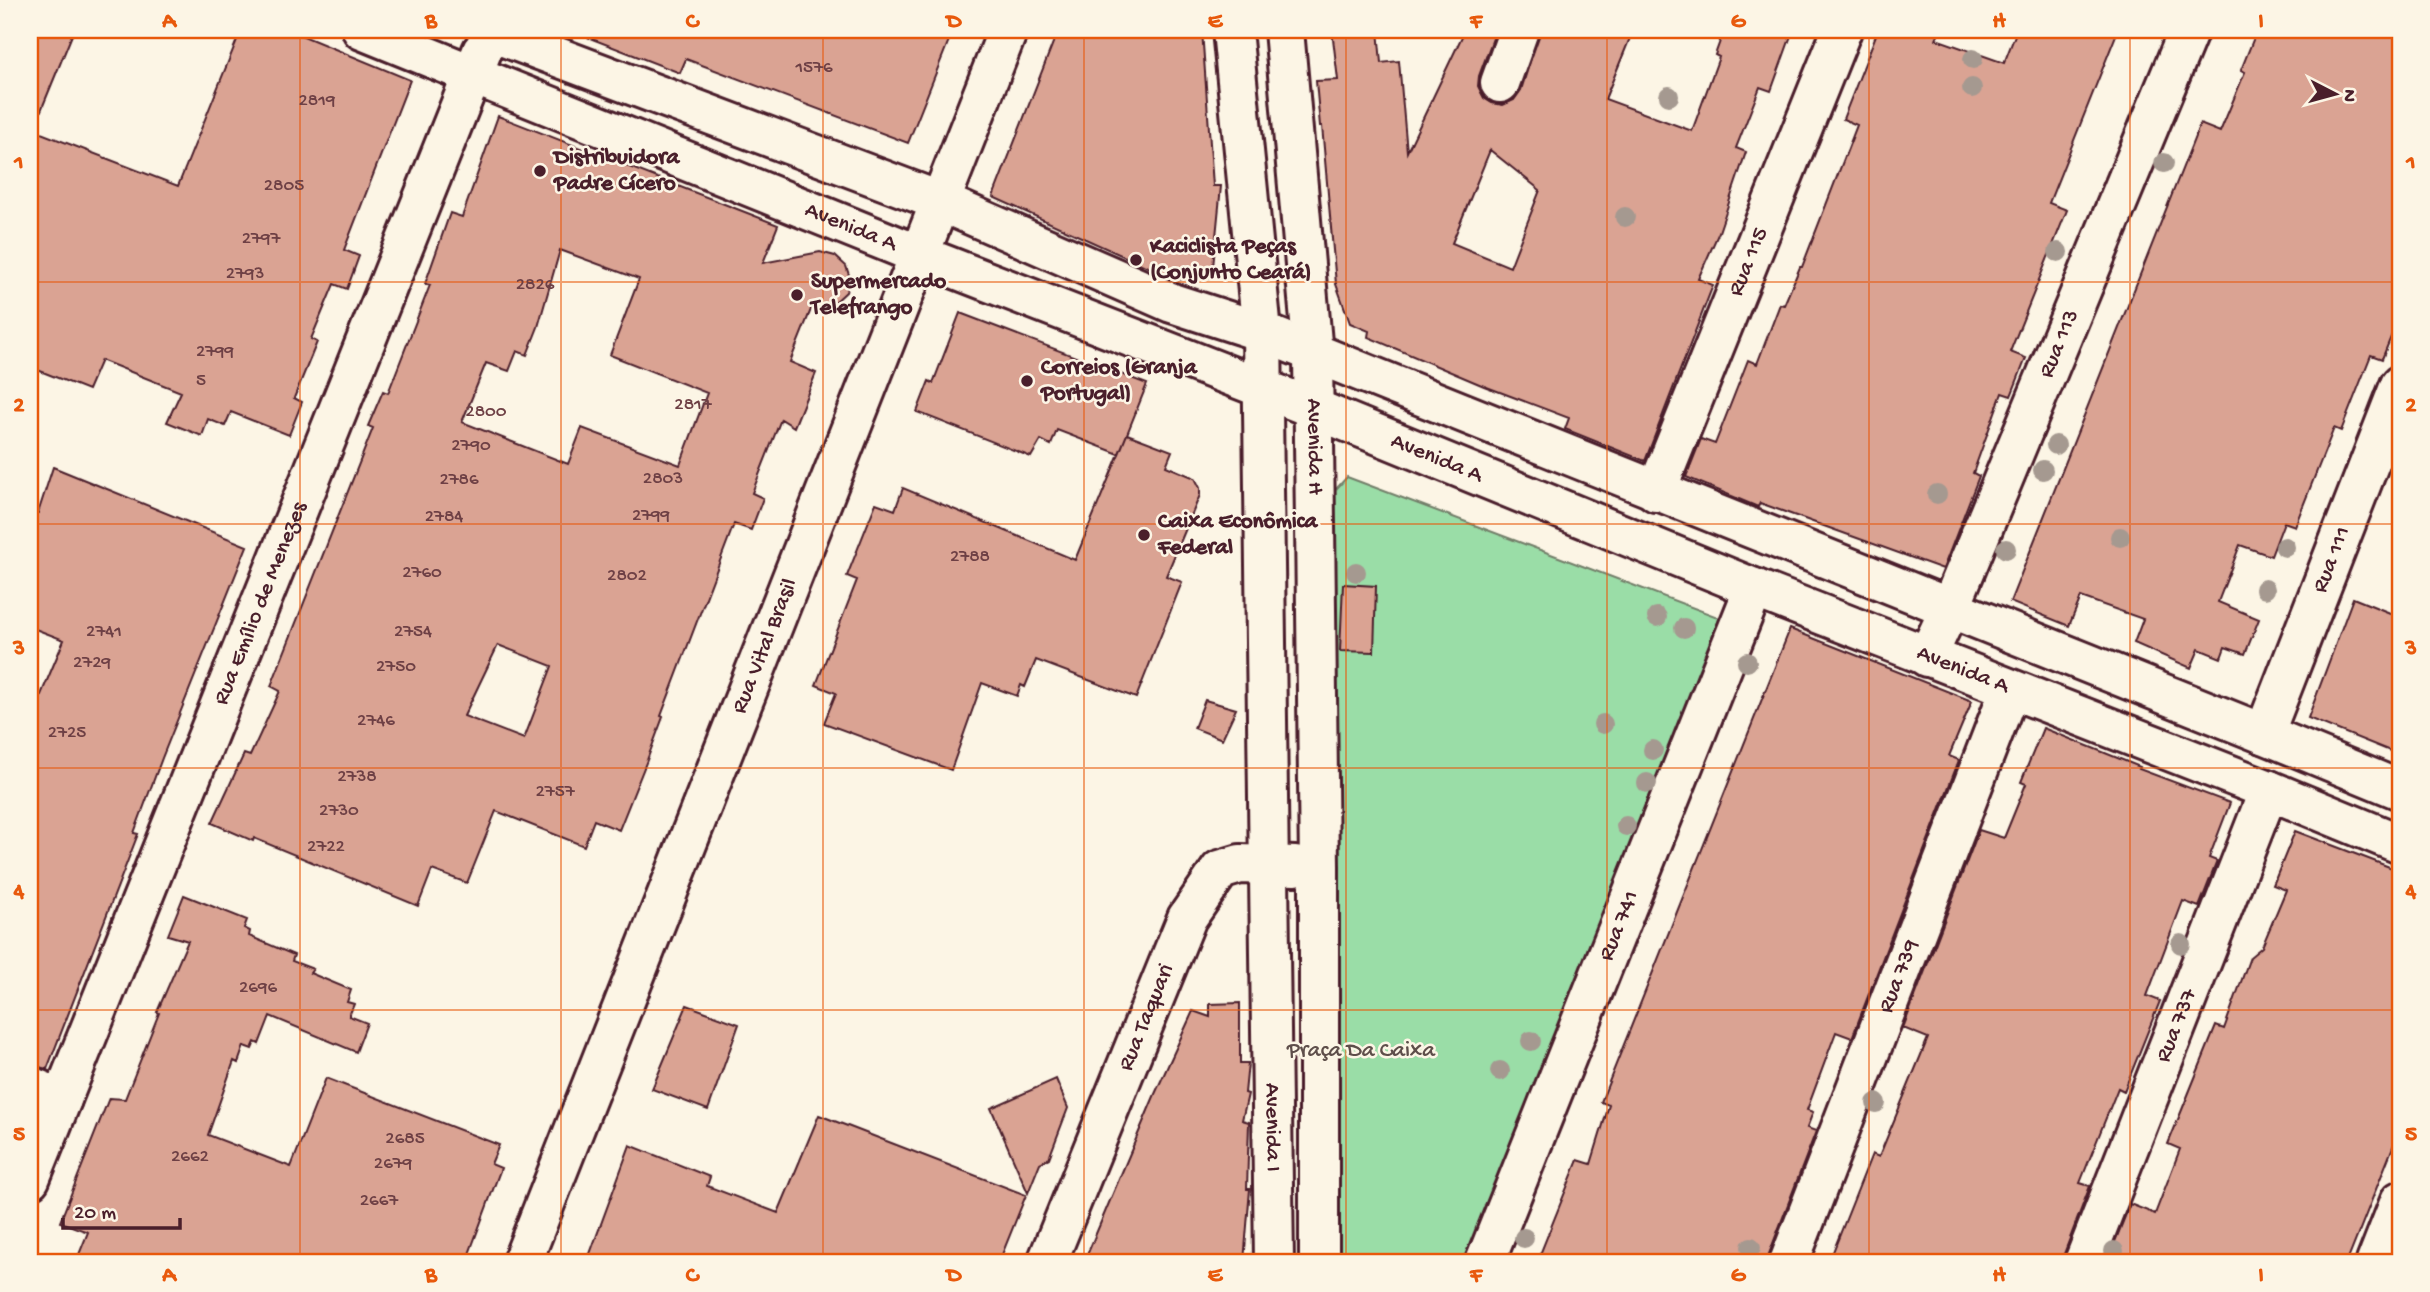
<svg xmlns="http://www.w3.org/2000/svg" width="2430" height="1292" font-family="'Gochi Hand',sans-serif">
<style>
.green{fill:#9adda7;stroke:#727e69;stroke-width:2}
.building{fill:#daa393;stroke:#4a1f2b;stroke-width:2;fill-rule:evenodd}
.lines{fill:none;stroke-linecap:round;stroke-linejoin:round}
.minor-casing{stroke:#4a1f2b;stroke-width:44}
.tertiary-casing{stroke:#4a1f2b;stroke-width:44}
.minor{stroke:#fcf5e5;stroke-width:38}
.tertiary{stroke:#fcf5e5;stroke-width:38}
.tree{fill:#a59990}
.grid{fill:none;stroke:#e8590c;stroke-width:2;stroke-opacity:0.55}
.poi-dot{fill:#4a1f2b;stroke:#fcf5e5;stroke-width:2.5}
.labels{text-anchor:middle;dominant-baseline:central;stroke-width:5;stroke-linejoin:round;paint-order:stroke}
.number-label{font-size:19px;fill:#6e4045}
.poi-label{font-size:23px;font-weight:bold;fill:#4a1f2b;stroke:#fcf5e5;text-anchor:start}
.street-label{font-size:23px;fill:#4a1f2b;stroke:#fcf5e5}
.park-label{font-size:23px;fill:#5e4e4a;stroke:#fcf5e5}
.neatline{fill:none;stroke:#e8590c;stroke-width:2.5}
.grid-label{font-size:23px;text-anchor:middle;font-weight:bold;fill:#e8590c}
</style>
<rect width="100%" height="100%" fill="#fcf5e5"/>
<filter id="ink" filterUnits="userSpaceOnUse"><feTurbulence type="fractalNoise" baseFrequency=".0143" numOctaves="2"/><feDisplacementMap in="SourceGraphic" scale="14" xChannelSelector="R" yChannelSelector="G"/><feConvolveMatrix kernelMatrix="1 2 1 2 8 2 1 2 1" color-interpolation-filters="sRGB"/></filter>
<g filter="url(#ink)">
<path class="green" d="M1347,477l376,142 -258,643h-141l4,-764z"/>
<path class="building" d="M30,30h44l-41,100 145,56 63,-156h48l121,50 -66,170 15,6 -12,33 -13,-5 -23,55 6,3 -23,56 8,4 -13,33 -58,-23 -6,14 -17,-7 -6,17 -35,-14 14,-30 -80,-32 -13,30 -58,-23z
M575,30h378l-45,113 -222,-84 -6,14 -106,-41z
M1058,30h144l11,156h8l-9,91 -13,3 -25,-1 -181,-82z
M1332,30h46l3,33 18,-2 8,91 58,-122h31l-17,46 -1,10 6,12 8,5 11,2 11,-5 7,-10 19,-60h73l17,8 -25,61 87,32 27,-74 -4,-2 9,-25h69l-22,61 -11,-4 -24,61 10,4 -27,80 -21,47 15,6 -68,176 -80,-32 4,-11 -85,-32 -116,-49 1,-6 -19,-8 -14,-39 -14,-158h-2l-4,-45 22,-1zM1490,150l50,40 -30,77 -58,-24z
M1878,30h62l-4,9 68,24 13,-33h101l-69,173 18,7 -57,142 16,6 -15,38 -9,-3 -29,80 6,3 -36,93 -183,-66 -2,4 -72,-30 15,-38 14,5 33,-84 9,4 23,-60 4,1 16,-38h2l55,-142 -14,-6z
M2257,30h143v285l-18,44 -11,-4 -30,76 -7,-3 -39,98 -11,-4 -13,34 -31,-11 -22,57 41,17 -14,35 -20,-7 -4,11 -22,-9 -8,19 -57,-25 9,-24 -62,-22 -12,29 -59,-24 190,-478 20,8 25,-60 -4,-2z
M498,116l280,109 -15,38 57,-11 15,4 11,10 4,12 -4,14 -13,12 -21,3 -22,55 26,11 -22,54 -13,-8 -29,74 11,5 -12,32 -17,-6 -73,192 2,1 -16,43 -28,70 -25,-10 -10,26 -88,-35 -29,72 -35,-13 -14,36 -164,-68 -1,3 -41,-18 32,-69 6,2 30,-65 -9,-5 102,-258 -5,-2 15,-35 5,2 42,-108 -5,-1 25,-71 12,4zM560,250l79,29 -29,76 97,38 -27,72 -98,-37 -14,36 -106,-42 24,-59 23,8 8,-20 10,4 11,-28zM498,645l54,21 -28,73 -60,-23z
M960,313l187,71 -28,70 -62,-24 -6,15 -10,-5 -10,17 -114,-45 12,-31 4,2z
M1127,434l45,17 -6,15 29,12 5,10v7l-34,81 16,6 -46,116 -100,-38 -11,27 -4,-2 -4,11 -35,-13 -31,87 -127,-47 12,-30 -20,-8 41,-105 -10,-4 29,-73 19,7 8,-22 172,72z
M53,467l194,79 -85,212 -28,75 4,1 -91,235 -17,-4v-344l34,-81 -34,-13v-117l8,3z
M1343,584l33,2 -2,66 -34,-1z
M2353,598l47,19v138l-92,-37z
M1790,629l182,72 -23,55 10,4 -107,278 -16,-6 -29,78 6,2 -6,16 9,3 -47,123 -2,8h-230l41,-102 13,4 18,-59 -8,-3z
M1205,700l31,9 -14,30 -28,-11z
M2043,728l97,39 -1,2 91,34 -21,55 8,3 -18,46 -16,-6 -36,95 13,5 -36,90 -6,-3 -38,95 10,3 -26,68 -1,8h-234l43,-108 7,3 49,-119 -25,-10 76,-198 25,8 22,-54 -5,-2z
M2295,831l105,40v258l-53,133h-240l23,-58 25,10 25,-65 -12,-5 20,-49 28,-69 8,3 26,-72 12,-10 24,-57 -13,-5z
M184,895l63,25 -3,8 6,3 -1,5 45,19 -2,6 21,8 -3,4 41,17 -4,12 7,2 -5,12 18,7 -11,29 -86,-36 -11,28 -4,-2 -3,7 -8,-3 -6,17 -4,-2 -26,74 83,32 35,-89 173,67 -8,19 10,4 -35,94h-390l12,-30 -28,-10 49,-124 16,1 34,-86 -2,-1 31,-71 -20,-6z
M1240,1003v60h8l-3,30 3,1 -6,26 7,2 -2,67h3l-6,73h-160l71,-168 38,-83 17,6v-13z
M687,1005l52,19 -31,86 -56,-21z
M1056,1079l12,29 -19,50 -9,5 -12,30 -37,-85z
M819,1115l207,80 -27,67h-412l43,-117 80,32 -3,9 71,27z"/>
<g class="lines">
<g class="minor-casing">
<g id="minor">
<path d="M1500,83l19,-53"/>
<path id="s1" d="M1656,492l186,-462"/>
<path id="s2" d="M1927,657l23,-49 239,-578"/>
<path id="s3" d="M2264,734l136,-349"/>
<path d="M30,1086l32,13"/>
<path id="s4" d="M522,1262l486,-1232"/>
<path id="s5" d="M1485,1262l269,-674"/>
<path id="s6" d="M1789,1262l221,-573"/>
<path id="s7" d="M2084,1262l185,-472"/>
<path d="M2376,1262l24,-61"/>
</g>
</g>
<g class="tertiary-casing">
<g id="tertiary">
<path id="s8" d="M362,30l555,224 396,154 441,180 515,202 131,54"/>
<path d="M486,30l453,171 233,102 90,29 1002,402 136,56"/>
<path id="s9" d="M1232,30l30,302 12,930"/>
<path id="s10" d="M1284,30l29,324 6,512v396"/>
<path id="s11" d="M30,1179l452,-1128"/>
<path id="s12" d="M1047,1262l140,-344 33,-48 20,-6 55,2"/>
</g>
</g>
<use href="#minor" class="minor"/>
<use href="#tertiary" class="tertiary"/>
</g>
<g class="tree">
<circle cx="1973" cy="59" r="10"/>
<circle cx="1972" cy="88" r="10"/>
<circle cx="1669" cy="96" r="10"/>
<circle cx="2164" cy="163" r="10"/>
<circle cx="1625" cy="217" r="10"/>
<circle cx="2058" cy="252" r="10"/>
<circle cx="2056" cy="445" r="10"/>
<circle cx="2043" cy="470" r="10"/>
<circle cx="1937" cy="494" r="10"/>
<circle cx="2120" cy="537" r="10"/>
<circle cx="2285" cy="547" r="10"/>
<circle cx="2006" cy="549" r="10"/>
<circle cx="1356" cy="572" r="10"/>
<circle cx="2265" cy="589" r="10"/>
<circle cx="1657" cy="617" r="10"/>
<circle cx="1684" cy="628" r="10"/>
<circle cx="1747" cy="662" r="10"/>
<circle cx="1603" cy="724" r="10"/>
<circle cx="1653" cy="750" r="10"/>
<circle cx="1647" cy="783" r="10"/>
<circle cx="1626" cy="826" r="10"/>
<circle cx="2181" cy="944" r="10"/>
<circle cx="1531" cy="1041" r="10"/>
<circle cx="1500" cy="1071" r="10"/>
<circle cx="1876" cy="1103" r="10"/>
<circle cx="1524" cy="1238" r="10"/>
<circle cx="1751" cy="1247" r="10"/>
<circle cx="2114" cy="1251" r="10"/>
</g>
</g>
<path class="grid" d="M300,30v1232M561,30v1232M823,30v1232M1084,30v1232M1346,30v1232M1607,30v1232M1869,30v1232M2130,30v1232M30,282h2370M30,524h2370M30,768h2370M30,1010h2370"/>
<g class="poi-dot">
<circle cx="540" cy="171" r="7"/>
<circle cx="1136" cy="260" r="7"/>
<circle cx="797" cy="295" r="7"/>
<circle cx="1027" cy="381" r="7"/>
<circle cx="1144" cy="535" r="7"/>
</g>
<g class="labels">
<g class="number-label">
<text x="814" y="68">1576</text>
<text x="317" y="101">2819</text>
<text x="284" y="186">2805</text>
<text x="261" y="239">2797</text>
<text x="245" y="274">2793</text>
<text x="535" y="285">2826</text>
<text x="215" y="352">2799</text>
<text x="201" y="381">5</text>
<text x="693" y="405">2817</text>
<text x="486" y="412">2800</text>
<text x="471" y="446">2790</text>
<text x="663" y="479">2803</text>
<text x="459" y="480">2786</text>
<text x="651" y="516">2799</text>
<text x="444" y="517">2784</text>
<text x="970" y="557">2788</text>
<text x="422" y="573">2760</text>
<text x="627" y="576">2802</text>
<text x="104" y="632">2741</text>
<text x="413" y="632">2754</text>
<text x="92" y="663">2729</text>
<text x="396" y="667">2750</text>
<text x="376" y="721">2746</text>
<text x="67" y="733">2725</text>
<text x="357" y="777">2738</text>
<text x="555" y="792">2757</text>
<text x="339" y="811">2730</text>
<text x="326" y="847">2722</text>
<text x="258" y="988">2696</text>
<text x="405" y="1139">2685</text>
<text x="190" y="1157">2662</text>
<text x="393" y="1164">2679</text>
<text x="379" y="1201">2667</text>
</g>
<g class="poi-label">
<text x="554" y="158">Distribuidora<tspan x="554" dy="26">Padre Cícero</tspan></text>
<text x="1150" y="247">Kaciclista Peças<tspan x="1150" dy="26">(Conjunto Ceará)</tspan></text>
<text x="811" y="282">Supermercado<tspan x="811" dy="26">Telefrango</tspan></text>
<text x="1041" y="368">Correios (Granja<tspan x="1041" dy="26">Portugal)</tspan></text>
<text x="1158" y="522">Caixa Econômica<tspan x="1158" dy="26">Federal</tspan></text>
</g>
<g class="street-label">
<text stroke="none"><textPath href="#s8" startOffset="527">Avenida A</textPath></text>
<text stroke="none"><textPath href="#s1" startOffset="248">Rua 115</textPath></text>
<text stroke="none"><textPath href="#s2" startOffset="340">Rua 113</textPath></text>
<text stroke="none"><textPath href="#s10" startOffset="418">Avenida H</textPath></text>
<text stroke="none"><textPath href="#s8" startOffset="1157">Avenida A</textPath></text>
<text stroke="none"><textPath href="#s3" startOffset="187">Rua 111</textPath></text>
<text stroke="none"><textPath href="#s11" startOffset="620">Rua Emílio de Menezes</textPath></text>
<text stroke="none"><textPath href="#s4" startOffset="662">Rua Vital Brasil</textPath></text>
<text stroke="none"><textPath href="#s8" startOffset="1724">Avenida A</textPath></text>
<text stroke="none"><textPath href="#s5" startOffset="362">Rua 741</textPath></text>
<text stroke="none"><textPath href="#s6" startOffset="306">Rua 739</textPath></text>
<text stroke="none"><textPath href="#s12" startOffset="264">Rua Taquari</textPath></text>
<text stroke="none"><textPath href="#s7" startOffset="254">Rua 737</textPath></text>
<text stroke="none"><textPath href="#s9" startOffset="1099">Avenida I</textPath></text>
</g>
<g class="park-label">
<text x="1361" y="1051">Praça Da Caixa</text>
</g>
</g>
<rect width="2430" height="1292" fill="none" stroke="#fcf5e5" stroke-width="77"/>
<g transform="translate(2335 94) rotate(96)" stroke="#fcf5e5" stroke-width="5" paint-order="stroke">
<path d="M0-5L12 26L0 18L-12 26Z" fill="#4a1f2b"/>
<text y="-10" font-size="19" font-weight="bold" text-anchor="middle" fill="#4a1f2b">N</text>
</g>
<path d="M63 1218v10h117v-10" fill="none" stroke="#4a1f2b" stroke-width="3.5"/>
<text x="74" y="1218" font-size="21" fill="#4a1f2b" stroke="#fcf5e5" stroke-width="5" paint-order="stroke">20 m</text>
<rect x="38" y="38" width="2354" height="1216" class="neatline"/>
<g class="grid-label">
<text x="169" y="27">A</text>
<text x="431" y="27">B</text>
<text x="692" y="27">C</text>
<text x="954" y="27">D</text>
<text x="1215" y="27">E</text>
<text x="1476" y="27">F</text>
<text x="1738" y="27">G</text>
<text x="1999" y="27">H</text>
<text x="2261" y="27">I</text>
<text x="19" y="168">1</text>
<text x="2411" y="168">1</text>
<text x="19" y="411">2</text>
<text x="2411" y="411">2</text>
<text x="19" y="654">3</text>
<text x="2411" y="654">3</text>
<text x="19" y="897">4</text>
<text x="2411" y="897">4</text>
<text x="19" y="1140">5</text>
<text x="2411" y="1140">5</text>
<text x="169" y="1281">A</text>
<text x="431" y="1281">B</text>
<text x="692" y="1281">C</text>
<text x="954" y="1281">D</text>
<text x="1215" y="1281">E</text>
<text x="1476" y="1281">F</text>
<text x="1738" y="1281">G</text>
<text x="1999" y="1281">H</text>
<text x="2261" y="1281">I</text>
</g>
</svg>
